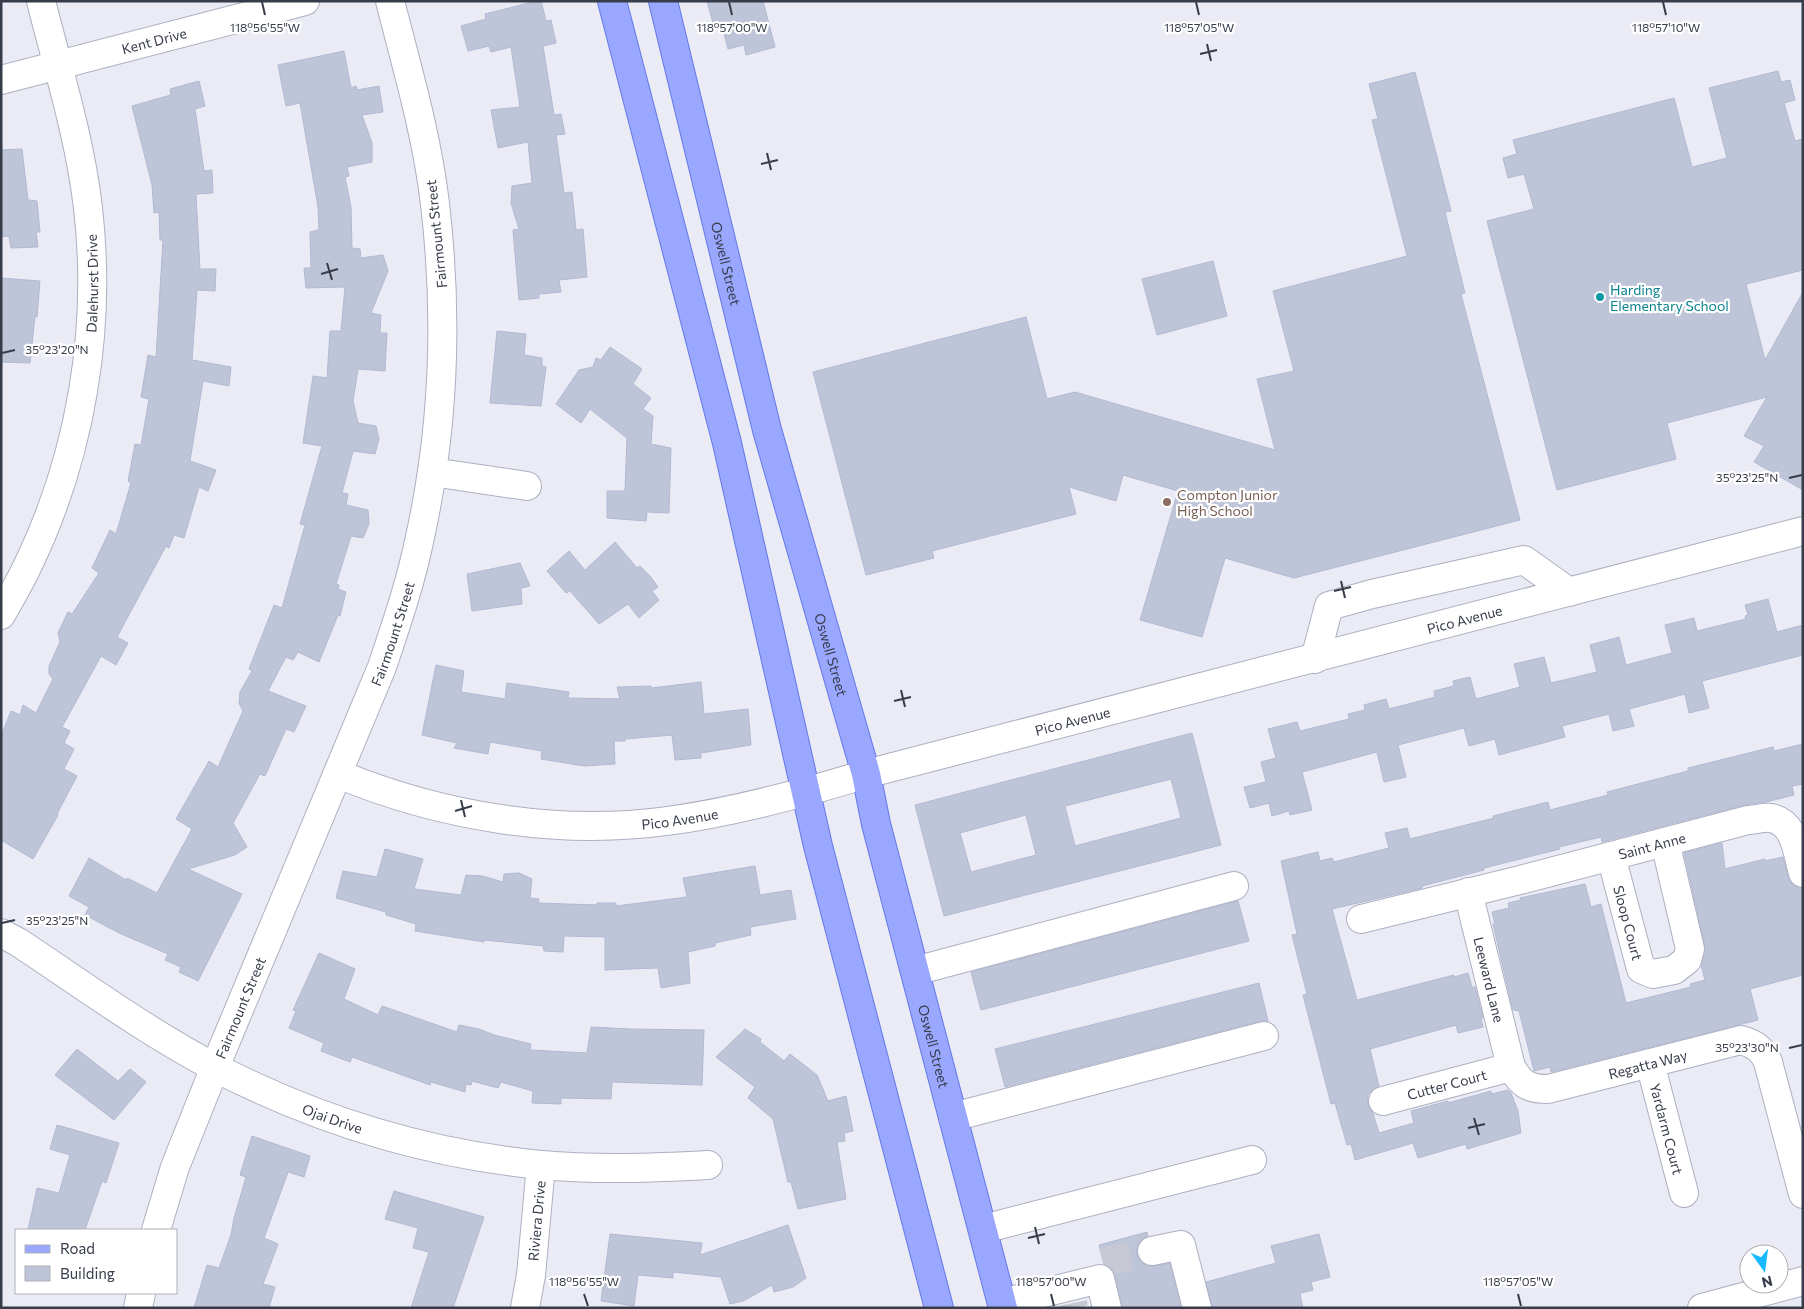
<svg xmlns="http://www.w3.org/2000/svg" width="1804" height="1309" font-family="Commissioner,sans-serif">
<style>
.building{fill:#bfc5d8;stroke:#b1b9d3;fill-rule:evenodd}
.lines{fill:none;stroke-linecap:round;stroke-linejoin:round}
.minor-tunnel{stroke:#c6c8d3;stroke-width:28;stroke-dasharray:28 14;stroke-linecap:butt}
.minor-casing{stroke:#acb0c1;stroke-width:30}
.major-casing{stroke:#6578e8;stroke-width:30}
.minor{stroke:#fff;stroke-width:28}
.major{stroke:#99a7ff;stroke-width:28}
.ticks{fill:none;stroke:#373c4a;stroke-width:2}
.culture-dot{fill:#0f9aa8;stroke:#fff;stroke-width:2}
.education-dot{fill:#8d6e63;stroke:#fff;stroke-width:2}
.labels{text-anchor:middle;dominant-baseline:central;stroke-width:4.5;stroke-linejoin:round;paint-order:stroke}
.street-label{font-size:14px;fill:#373c4a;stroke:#fff}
.culture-label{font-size:14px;fill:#0d838f;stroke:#fff;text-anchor:start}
.education-label{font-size:14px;fill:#785e54;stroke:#fff;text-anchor:start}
.ticks-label{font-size:12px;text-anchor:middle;fill:#373c4a;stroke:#fff;stroke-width:4.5;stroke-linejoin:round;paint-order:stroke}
</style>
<rect width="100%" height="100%" fill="#eaebf5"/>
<path class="building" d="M537,1h4l5,20 5,-1 5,23 -13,3 11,69 7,-1 4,20 -9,1 8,58 8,-1 4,38 7,-1 4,48 -28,3 2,12 -22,2v4l-20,2 -6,-70 6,-1 -8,-26 1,-17 20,-3 -4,-41 -30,6 -7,-38 29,-3 -9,-60 -20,5 -2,-6 -21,5 -7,-25 25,-7 -1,-5z
M707,1h56l12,46 -29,8 -2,-10 -16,4 -6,-23 -8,1z
M344,51l7,37 5,-2 1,4 22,-4 4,26 -21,3 10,28v19l-25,5 2,9 -4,1 6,30 1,41 8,1 1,9 22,-3 5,16 -17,42 10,2 -1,18h7l-2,38 -27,-2 -5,32 5,22 18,3 3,13 -4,15 -22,-3 -11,42 6,1 -2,11 22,5 1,14 -6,14 -12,-2 -15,48 3,1 -1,4 8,3 -6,24 -2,-1 -19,47 -21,-10 -5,8 -7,-3 -18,34 38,15 -12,26 -8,-3 -21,47 -5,-2 -27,49 14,24 -12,8 -47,14 54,25 -44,87 -19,-9 2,-5 -16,-7 3,-6 -49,-21 -34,-18 4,-8 -20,-11 20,-38 37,22 1,-2 30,15 35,-64 -16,-10 33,-58 9,6 25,-56 -4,-8 1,-11 12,-21 -3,-2 25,-64 8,3 23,-83 -5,-1 22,-78 -19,-3 10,-67 14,2 3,-47h11l4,-44 -39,1 -2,-20h7l-1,-36 9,-2 -1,-23 -18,-104 -14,3 -8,-41z
M1778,71l3,11 9,-2 5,20 -11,3 11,38 8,-2v131l-57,14 19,76 38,-68v198l-49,-28 10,-16 -20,-10 23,-39 -100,26 9,36 -119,31 -70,-269 47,-12 -10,-35 -16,4 -5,-20 14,-4 -4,-14 161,-42 18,69 35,-9 -18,-70z
M1415,72l36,139 -6,1 20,81 -4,1 59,226 -226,58 -69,-20 -23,79 -62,-17 38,-129 -55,-16 -7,26 -47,-14 7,27 -144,37 2,7 -68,17 -53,-203 213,-55 21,82 28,-7 200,58 -18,-71 37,-8 -21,-80 134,-35 -35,-136 6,-1 -9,-35z
M199,81l6,25 -10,3 9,62 8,-1 1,23 -17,1 4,75h16l-1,22 -18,-1 -5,70 39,7 -2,19 -26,-5 -13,80 26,9 -8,21 -9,-4 -15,51 -10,-3 -5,13 -3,-2 -49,91 11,6 -12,22 -15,-9 -39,71 8,4 -6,12 10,6 -10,20 13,7 -20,38 1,1 -25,44 -32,-19v-104l10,-25 9,4 3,-10 13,8 17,-34 -4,-5v-8l11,-24 -2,-9 10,-21 4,2 27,-41 -7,-5 18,-38 6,4 15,-51 -3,-2 7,-37 6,1 8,-46 -8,-2 7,-42 8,2 7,-117h-3l-1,-28 -5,1 -2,-28 -20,-79 39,-11 -1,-6z
M22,149l6,51 9,1 3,31h-4l2,15 -27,1 -2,-12 -8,1v-87z
M1213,261l14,55 -70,19 -15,-56z
M1,278l39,3 -3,36 -2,-1 -5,47 -29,-1z
M497,331l29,3 -2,21 18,3v8l4,1 -5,39 -51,-3z
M610,347l32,22 -9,15 18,14 -8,11 10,7 -2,28 20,4 -2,65 -22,-1 -1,9 -39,-3v-27h18l2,-53 -37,-29 -9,14 -25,-19 23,-34 14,-3 3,-9 5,2z
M615,542l22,26 3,-2 10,10 8,11 -6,4 7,9 -20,18 -11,-14 -29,20 -29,-33 -4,2 -19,-22 22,-20 16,19z
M520,563l10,23 -9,2 1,16 -50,7 -5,-37z
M1768,599l9,33 26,-7v30l-101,26 7,27 -20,5 -4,-19 -56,15 5,17 -21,5 -4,-17 -47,12 3,11 -66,18 -4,-16 -26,7 -5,-18 -66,17 8,32 -22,5 -7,-30 -75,20 10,38 -22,5 -1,-4 -17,5 -3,-13 -19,5 -6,-21 22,-5 -5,-20 15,-4 -8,-29 29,-7 3,9 49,-12 -1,-5 17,-4 -1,-5 22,-6 3,10 46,-12 -1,-6 20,-5 -1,-5 17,-4 6,22 44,-12 -6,-23 30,-7 7,26 46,-11 -7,-27 29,-8 7,28 46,-12 -7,-28 29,-7 3,13 49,-12 -1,-3 3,-1 -3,-10z
M436,665l28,6 -3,21 44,7 2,-16 62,9 -1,6 52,1 -3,-12 34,-1v2l50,-6 3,32 44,-5 3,36 -50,8v5l-26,2 -3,-25 -47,4v2h-11l1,23 -31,2 -43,-7 1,-8 -52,-9 -2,12 -34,-6 3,-5 -35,-8z
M1192,733l29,112 -277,71 -29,-111zM1171,779l10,39 -106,28 -10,-40zM1026,815l10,40 -65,17 -11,-39z
M1803,744v40l-11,2 2,9 -28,7 -22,3 -142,37 -1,-5 -42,10 1,2 -76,19v2l-62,16v2l-90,21 25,91 97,-25v2l14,-4 4,14h3l8,31h-2l2,9 -25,6 -2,-8 -86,24 9,37 -11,8v11l5,8 6,20 35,-10 -3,-12 37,-10v2l43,-12v3l17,-4 3,3 7,18 3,22 -54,16 -1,-5 -48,14 -5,-15 -58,17 -4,-16 -4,1 -12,-42 -4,1 -28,-109 4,-1 -15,-59 5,-1 -16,-73 37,-9 2,9 12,-3 2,4 55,-14 -4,-15 22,-5 3,11 84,-21 -1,-2 55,-14 2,8 58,-15 -1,-3 81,-21v-3l85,-21 1,4z
M1722,843l3,26 40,-10v2l18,-4 5,20 4,7 6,4h5v87l-53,14 8,31 -207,52 -1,-5 -16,4 -15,-60 -6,-1 -20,-86h2l-3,-12 17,-4 -1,-5 13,-3 -1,-2 65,-14 6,23 10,-3 25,99 65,-16 -1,-3 15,-4 -4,-15 4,-19 -21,-93z
M385,849l38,10 -9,30 47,6 5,-20 16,1 21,6 1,-8 15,-1 13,6 -2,19 9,1 -1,4 59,2v-2h19v3l71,-9 -4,-19 72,-12 5,29 31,-5 5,29 -46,8 1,8 -36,8v3l-27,6 2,31 -29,5 -3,-20 -53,2v-33l-41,-1 -1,16 -19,-1 -1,-5 -59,-6v2l-69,-11 1,-7 -30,-9v-3l-50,-14 7,-27 34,6z
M1238,901l11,40 -268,69 -10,-38z
M319,953l36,16 -11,30 34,16 4,-9 75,26 2,-7 20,4 15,6 37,9 -1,6 57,3 4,-26 39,2 74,1 -2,55 -90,-3 -1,17 -50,-1v6l-29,-1 1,-12 -32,-9 -3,6 -26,-7 -1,4 -5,-1 -1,8 -34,-10 -1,3 -78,-28 -2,5 -29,-11 3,-8 -35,-15 7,-17 -3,-1z
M1259,983l9,38h-8l-255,66 -10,-38z
M745,1029l16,10 -1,3 24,19 6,-7 27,21 11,26 18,-5 7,35 -9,2 1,8 -8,1 9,57 -48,10 -7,-27h-3l-15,-63 -25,-21 7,-11 -39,-30z
M77,1049l41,32 12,-12 16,13 -32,38 -59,-45z
M57,1125l62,18 -13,40 -4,-2 -17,49h-57l9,-42 22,5 11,-38 -20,-6z
M252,1136l58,20 -6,21 -16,-5 -24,66 14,6 -15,40 12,3 -6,21h-75l13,-43 12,3 12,-33 3,-17 12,-41 -6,-2z
M394,1191l90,26 -31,91h-42l18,-56 -16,-4 5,-20 -33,-9z
M788,1225l18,53 -13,9 -19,5 -2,-7 -29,16 -13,3 -9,-27 -48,-5v6l-35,-3 -4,31 -33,-5 9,-67 92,9 -2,12z
M1147,1232l1,4 -7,4 -4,6v9l4,7 7,4h7l15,-3 11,45h-59l-7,-33 -4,-7 -7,-4 -5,-19z
M1319,1234l11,43 -19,5 2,8 -12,3 -1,2 3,13h-91l-6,-26 70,-19 -5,-17z"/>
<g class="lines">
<path class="minor-tunnel" d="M1103,1262l49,-11
M1073,1303l1,5"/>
<g class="minor-casing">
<g id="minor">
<path id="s1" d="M1,80l304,-79"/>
<path d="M432,472l95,14"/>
<path id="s2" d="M1,615c9,-16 19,-33 27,-50 53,-110 74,-236 60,-357 -8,-70 -30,-139 -47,-207"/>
<path d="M1315,659l14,-53 43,-12 152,-34 45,32"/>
<path id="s3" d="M338,774c102,42 219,62 329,47 68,-9 134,-27 199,-47l937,-243"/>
<path id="s4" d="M1611,856l30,113 12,5 21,-4 13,-10 3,-11 -25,-107"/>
<path id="s5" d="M1468,892l43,175c10,17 17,22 37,22l193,-49c14,4 21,9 27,22l35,132"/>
<path id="s6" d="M1361,919l159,-39 228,-60c7,0 16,-3 23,-2 25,5 26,35 32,55"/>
<path id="s7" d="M1,933l17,9c65,43 129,90 198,126 101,52 212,86 325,97 56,5 111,3 167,0"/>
<path d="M915,971l319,-85"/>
<path id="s8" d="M1650,1063l34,130"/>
<path id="s9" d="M1383,1101l128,-34"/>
<path d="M953,1117l311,-81"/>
<path d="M983,1229l269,-69"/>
<path id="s10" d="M156,1230l19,-63 40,-100 167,-400c14,-42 29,-85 38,-130 24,-109 28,-222 15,-333 -8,-69 -28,-136 -45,-203"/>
<path d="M1152,1251l29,-6 16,63"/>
<path d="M1002,1303l98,-24 7,29"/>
<path d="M138,1308l3,-15"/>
<path id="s11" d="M525,1308l6,-33 10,-110"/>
<path d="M1702,1308l101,-27"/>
</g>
</g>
<g class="major-casing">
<g id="major">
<path d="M612,1l115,442 91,403 121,462"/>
<path id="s12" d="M663,1l104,429 99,344 10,50 127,484"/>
</g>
</g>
<use href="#minor" class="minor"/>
<use href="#major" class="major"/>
</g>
<path class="ticks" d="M262,2l3,13M729,2l3,13M1196,2l3,13M1663,2l3,13M1207,44l4,17M1200,54l17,-4M767,153l4,17M761,164l17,-4M327,263l5,17M321,274l17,-5M2,353l13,-3M1789,478l13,-3M1341,581l4,17M1334,591l17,-4M901,690l4,17M894,701l17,-4M461,800l4,17M455,811l17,-5M2,923l13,-3M1789,1048l13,-3M1474,1118l5,17M1468,1128l17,-4M1035,1227l4,17M1028,1238l17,-4M584,1294l4,12M1051,1294l3,12M1518,1294l3,12"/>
<circle class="culture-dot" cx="1600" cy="297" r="5"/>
<circle class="education-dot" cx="1167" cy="502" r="5"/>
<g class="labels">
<g class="street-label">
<text stroke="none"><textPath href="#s1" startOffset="158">Kent Drive</textPath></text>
<text transform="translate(436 234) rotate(-96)">Fairmount Street</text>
<text stroke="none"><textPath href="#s12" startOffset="270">Oswell Street</textPath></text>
<text stroke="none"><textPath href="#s2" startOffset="348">Dalehurst Drive</textPath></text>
<text stroke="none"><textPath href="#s3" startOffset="1159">Pico Avenue</textPath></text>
<text stroke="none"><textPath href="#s10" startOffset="642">Fairmount Street</textPath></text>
<text stroke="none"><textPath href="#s12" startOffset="675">Oswell Street</textPath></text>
<text stroke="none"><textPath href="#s3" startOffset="754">Pico Avenue</textPath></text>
<text stroke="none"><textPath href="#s3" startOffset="349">Pico Avenue</textPath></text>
<text stroke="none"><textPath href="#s6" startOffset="300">Saint Anne</textPath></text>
<text stroke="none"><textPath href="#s4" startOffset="69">Sloop Court</textPath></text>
<text stroke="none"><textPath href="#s5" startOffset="90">Leeward Lane</textPath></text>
<text stroke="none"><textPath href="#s10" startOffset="238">Fairmount Street</textPath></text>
<text stroke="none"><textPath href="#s12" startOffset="1080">Oswell Street</textPath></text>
<text stroke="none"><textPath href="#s5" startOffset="329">Regatta Way</textPath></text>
<text stroke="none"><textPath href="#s9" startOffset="66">Cutter Court</textPath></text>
<text stroke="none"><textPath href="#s7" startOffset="381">Ojai Drive</textPath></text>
<text stroke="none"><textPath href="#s8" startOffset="68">Yardarm Court</textPath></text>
<text stroke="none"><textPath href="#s11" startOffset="88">Riviera Drive</textPath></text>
</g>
<g class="culture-label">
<text x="1610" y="289">Harding<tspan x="1610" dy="16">Elementary School</tspan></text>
</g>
<g class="education-label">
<text x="1177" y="494">Compton Junior<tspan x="1177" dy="16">High School</tspan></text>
</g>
</g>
<g class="ticks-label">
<text x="265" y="32">118°56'55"W</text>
<text x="732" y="32">118°57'00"W</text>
<text x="1199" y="32">118°57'05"W</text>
<text x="1666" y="32">118°57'10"W</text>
<text x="57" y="354">35°23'20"N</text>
<text x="1747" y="482">35°23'25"N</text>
<text x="57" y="925">35°23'25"N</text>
<text x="1747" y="1052">35°23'30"N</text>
<text x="584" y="1286">118°56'55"W</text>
<text x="1051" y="1286">118°57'00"W</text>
<text x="1518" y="1286">118°57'05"W</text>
</g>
<rect width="1804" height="1309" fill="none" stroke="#373c4a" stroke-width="5"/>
<rect x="15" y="1229" width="162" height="65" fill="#ffffff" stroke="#afb1b7"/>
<rect x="25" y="1245" width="25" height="8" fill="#99a7ff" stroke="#afb1b7"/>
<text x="60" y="1254" font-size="15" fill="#373c4a">Road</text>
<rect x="25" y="1266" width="25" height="15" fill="#bfc5d8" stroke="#afb1b7"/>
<text x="60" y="1279" font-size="15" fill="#373c4a">Building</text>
<g transform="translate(1764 1269) rotate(166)"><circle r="24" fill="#ffffff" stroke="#afb1b7"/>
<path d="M0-4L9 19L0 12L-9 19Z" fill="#17b9ff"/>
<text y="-8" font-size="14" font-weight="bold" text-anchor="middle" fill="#373c4a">N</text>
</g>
</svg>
